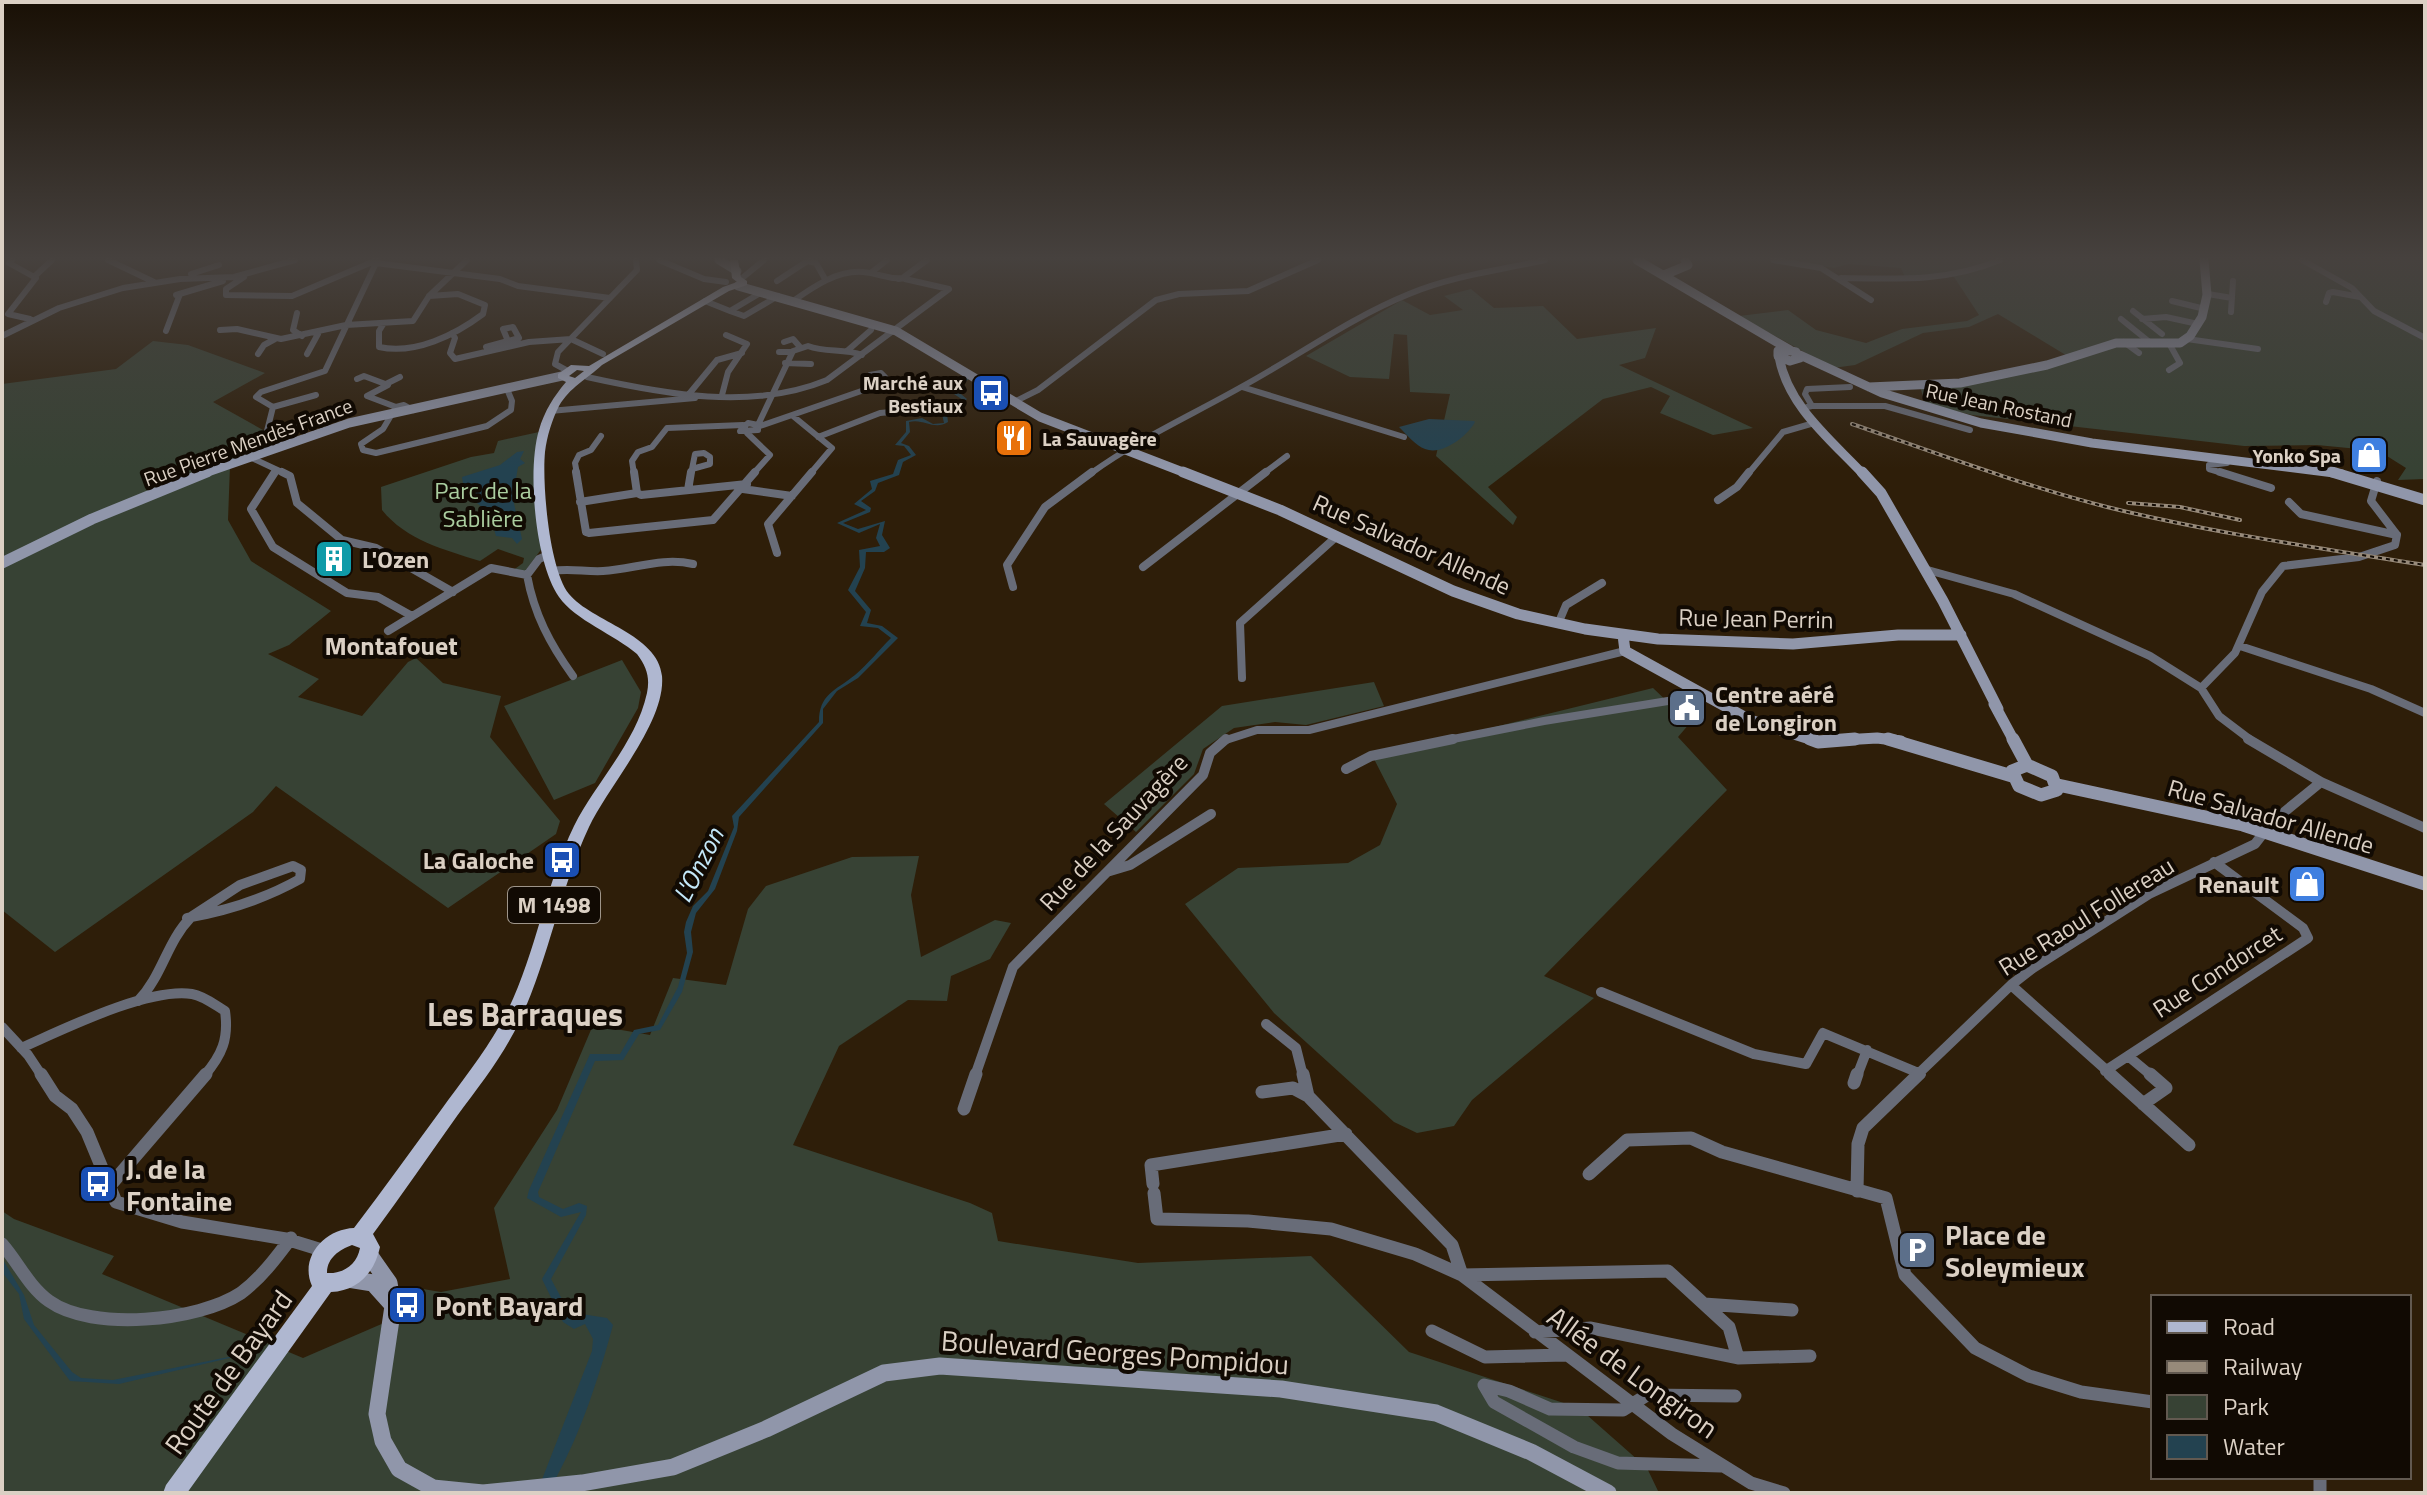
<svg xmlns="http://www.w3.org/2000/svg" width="2427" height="1495" font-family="'Titillium Web',sans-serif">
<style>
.green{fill:#374234}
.water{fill:#234250}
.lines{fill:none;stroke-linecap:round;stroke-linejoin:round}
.street-far3{stroke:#686c78;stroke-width:6}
.street-far2{stroke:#686c78;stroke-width:8}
.street-far1{stroke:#686c78;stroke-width:10}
.street{stroke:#686c78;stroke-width:13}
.secondary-far3{stroke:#9096aa;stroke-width:9}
.secondary-far2{stroke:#9096aa;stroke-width:11}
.secondary-far1{stroke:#9096aa;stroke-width:13}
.secondary{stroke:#9096aa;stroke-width:17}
.primary{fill:#afb7d0;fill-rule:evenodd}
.rail-casing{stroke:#978a7a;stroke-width:4}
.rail{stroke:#110a03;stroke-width:2;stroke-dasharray:4;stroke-linecap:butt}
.labels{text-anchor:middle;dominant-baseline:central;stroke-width:8;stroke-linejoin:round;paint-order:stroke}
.far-poi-label{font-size:20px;font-weight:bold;fill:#dbd0c4;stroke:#110a03;text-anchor:end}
.far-street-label{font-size:20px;fill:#dbd0c4;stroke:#110a03}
.shield{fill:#110a03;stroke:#9e958a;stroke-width:2}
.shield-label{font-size:22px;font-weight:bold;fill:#dbd0c4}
.park-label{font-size:24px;fill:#aacd9f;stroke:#110a03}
.street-label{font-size:24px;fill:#dbd0c4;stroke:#110a03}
.poi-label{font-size:24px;font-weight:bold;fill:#dbd0c4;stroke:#110a03;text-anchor:start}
.neighbourhood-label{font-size:26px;font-weight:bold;fill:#dbd0c4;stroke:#110a03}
.water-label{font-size:26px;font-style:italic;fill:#c4e8f9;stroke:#110a03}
.near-poi-label{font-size:28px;font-weight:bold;fill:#dbd0c4;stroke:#110a03;text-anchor:start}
.near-street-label{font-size:28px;fill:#dbd0c4;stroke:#110a03}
.near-neighbourhood-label{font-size:32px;font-weight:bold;fill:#dbd0c4;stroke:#110a03}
</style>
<rect width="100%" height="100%" fill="#2e1e09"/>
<path class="green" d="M1788,260h637v219l-27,1 8,-12 -27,-17 -62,-6 -73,1 -272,-31 -47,-11 -5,-18 37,-1 112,-28 -71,-43 -29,13 -46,6 -68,32 -22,3 -94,-52 49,-6 28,20 50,13 36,-14 65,-8 12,-6 -25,-38h-49l-4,-9 -52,-4 -15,4z
M1471,289l23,19 49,-2 34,33 79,-11 -11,30 -26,7 134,63 -40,7 -53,-22 10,-17 -19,-9 -48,12 -115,88 29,30 -4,8 -77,-69 14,-62 -40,-2 -3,-57 -13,-1 -5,45 -39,-2 -44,-21 96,-56 28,15 33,-5 -19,-14z
M153,341l35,4 77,28 -52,29 50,28 13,17 -46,19 -2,54 23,41 80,50 -42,34 -21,9 51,25 -21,18 64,19 46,-54 8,-4 27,25 58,13 -11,41 70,84 -4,13 -108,74 -172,-122 -23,26 -198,140 -53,-42v-526l114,-15z
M539,432l-5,33 9,82 -18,24h-13l11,-8 1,-5 -26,-9 -18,12c-35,-11 -74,-21 -98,-51l-1,-23 90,-30 23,-4 4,-12z
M622,660l19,32 -3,16 -43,75 -41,17 -50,-94z
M1374,682l10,24 -78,19 -31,-3 -41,6 -31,21 -9,25 -58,58 -32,-28 118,-98z
M1653,688l37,35 -12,14 49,53 -183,186 50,22 -122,102 -18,26 -37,7 -23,-11 -120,-109 -89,-109 53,-36 110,-5 32,-18 17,-41 -24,-47z
M919,856l-8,39 10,62 74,-37 16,3 -21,36 -39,17 -4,25 -39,-1 -69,46 -46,99 177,58 22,10 6,28 140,22 173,-7 98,96 170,56 68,60 12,25h-1657v-282l12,8 100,37 -12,18 201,84 97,-42 17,-28 24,4 69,-13 -16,-71 63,-98 36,-85 57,10 23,-57 53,7 22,-76 18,-23 86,-29z"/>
<path class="water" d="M967,376l3,2 -14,12 11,9 -7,6 1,5 -14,4 1,8c-14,9 -24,-4 -39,0l1,10 -9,11 8,3 7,9 -13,7 -4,13 -21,8 -3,8 -14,10 10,7 -1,4 -27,11 15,6 27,-8 -3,14 8,13 -6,4h-18l-1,16 -10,23 16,19 -4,13 15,3 16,12 -40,40 -21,13 -14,18v14l-84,94 -2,14 -22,58 -19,24 -5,19 2,20 -11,40 -22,38 -21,4 -16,26 -28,1 -57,131 1,5 24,12 16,-6 8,3 -1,9 -35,64 18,33 38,6 6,7c-15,55 -31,105 -58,155l-14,2 51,-131 1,-12 -8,-15 -11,5 -11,-7 -21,-43 39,-67 -20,5 -34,-19 2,-8 61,-136h30l14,-24 24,-5 20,-38 9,-34 -3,-21 2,-10 7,-16 15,-15 26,-64 -2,-11 87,-94c0,-28 16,-31 36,-47 13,-11 24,-25 36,-37l-13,-10 -18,-2 6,-14 -18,-22 12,-23 -1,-17 21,-4 -4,-8 4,-14 -21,9 -22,-10 29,-13 -12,-6 18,-15 -2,-8 23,-7 5,-14 13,-5 -7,-9 -9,-1 11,-13v-11l16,-3 11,6 11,-1 -2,-9 14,-5v-5l7,-4 -9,-6 -1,-6z
M1429,419l45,2 1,1c-7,13 -32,34 -50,27 -9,-3 -19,-15 -26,-22z
M524,451l-4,8 5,4 -7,4 -4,23 7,4 -8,5 9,40 -5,5 -5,-6 -16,-2 -7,-24c-12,-8 -26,-19 -27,-35l38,-12 17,-13z
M2,1258l22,37 10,30 38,47 9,6 32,2 155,-31 -149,35 -49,-3 -46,-62 -5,-25 -17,-22z"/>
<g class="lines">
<path class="street-far3" d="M12,260l-3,3 27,15 -28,36 22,5
M108,260l46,22
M659,260l45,19 22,3
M1773,260l48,8 50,32
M2302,260l50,28 22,23 51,27
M808,261l8,2 9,16
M872,272l15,-12
M191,274l28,-9
M35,276l17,-16
M244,277l-18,12v6l66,1 85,-36
M904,277l23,-17
M1841,278c55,1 107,4 159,-18
M741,279l23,-19
M777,281l32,-21
M762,292l-32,19 14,5 34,-20
M2208,294l24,4
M176,295l47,-14
M705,301l25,10
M793,301c20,-14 44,-31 70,-29 18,1 22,8 43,6l-8,1
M2172,301l33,8
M2326,302l3,-9 4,-1 27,5
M2133,311l29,23
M2231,312l2,-31
M297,313l-4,17 9,6
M2121,319l31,25
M2142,319l24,-2 32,7
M384,323l-5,8v16c36,8 76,-12 104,-33l2,-9 -27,-11 -29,2
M513,327l6,11 -11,3 -5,-12z
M220,330l17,-1 44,10 65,-14 67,-4 16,-25 38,-36
M166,331l14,-37
M452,333l3,5 -5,15 5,6 74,-17 42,-3 32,15
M2,336l57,-28 64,-20 57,-9 54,-2 61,-17
M2187,339l71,10
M784,342l9,-3 7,8
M2124,342l15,11
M486,347l22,-6
M847,351l24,-21
M779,352h13
M258,354l6,-9 11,-6
M307,354l11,-20
M785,363l26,1
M566,370l-11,-6 3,-12 79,-82 -1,-10
M2169,370l11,-7 -10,-18
M881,373l4,4 -4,4 -13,-2 2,-4z
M587,377c77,17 165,34 240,3l122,-91 -44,-10
M357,379l7,-3 24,9 -21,11 29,11
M386,384l14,-7
M1242,387l162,50
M689,394l28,-34 25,-7
M722,395l6,-23 19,-28 -21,-9
M1014,402l24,-12 118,-90 23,-6 69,-3 70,-31
M1812,406h73l85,24
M273,407l43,-12
M1807,407l5,-1 -7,-12 2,-5 43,-2
M413,410l-9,-5 -8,2 -13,22 -22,15 2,6 13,3 111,-27 24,-16 1,-9 -5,-12
M550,411l145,-13
M793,416l39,32 -22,26
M748,423l10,2v5l-18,1z
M758,425l35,-74 15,-5c18,7 36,2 54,9
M760,426l110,-38 5,-6
M747,433l23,22 -17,19
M271,435l65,-22
M818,437l62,-24 11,-1
M281,447l-14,-16 6,-24 -17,-10 5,-5 64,-21 51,-108 124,16 18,7 92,12
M704,453l6,4v7l-18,5 3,-15z
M252,458l34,16
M273,474l3,-4
M577,474l-2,-11 4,-8 12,-5 10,-14
M634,474l-2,-13 6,-9 14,-5 15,-19 76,-3
M691,474l1,-5
M1090,474c50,-36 100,-58 153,-88 55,-30 107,-68 166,-92 43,-18 91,-24 136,-34
M1263,474l24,-18
M1748,474l35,-42 31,-9
M2226,474l-17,-5v-4l18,-2"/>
<path class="street-far2" d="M275,472l-24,37 22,38 74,46 31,4 34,19
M282,472l8,4 7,27 45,37 34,8 77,44
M576,472l10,60 3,1 124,-13 42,-48
M634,472l3,21 4,2 106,-11
M2220,472l51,16
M743,489l49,7
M688,490l3,-18
M1718,500l19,-13 12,-15
M580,502l57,-9
M2289,502l12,12 96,21
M777,553l-9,-29 44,-52
M548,555l-9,4 -12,16c7,39 23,69 46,101
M1143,567l123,-95
M1924,569l90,25 136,62 51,32 18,28 33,25
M552,571c18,-3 33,1 51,0 31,-2 59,-14 90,-7
M1013,587l-6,-22 38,-58 47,-35
M1558,624l8,-19 36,-22
M388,631l103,-63 36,7
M2240,646l131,43 54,24
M1242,678l-2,-55 96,-86
M2201,688l34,-35 27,-61 21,-26 76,-9 36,-12 2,-10 -26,-34 6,-20
M1223,741l34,-11h52l316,-79
M1443,741l101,-20 161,-26"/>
<path class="street-far1" d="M2248,739l73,43 104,46
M1346,769l25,-13 82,-17
M293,866l8,4 -1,9c-34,19 -70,31 -109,38l49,-32z
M1110,871l20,-6 81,-51
M187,918l4,-1
M2011,985l102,91
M1601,992l153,62 52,10 17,-31 98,41
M138,1001c25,-26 28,-58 53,-84
M1266,1024l30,24 7,28
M2,1027l26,28 14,21
M21,1048c41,-18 127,-61 171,-54 12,2 23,11 33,17 4,28 -3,44 -21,65
M2128,1056l24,20
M2105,1071l203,-133 -5,-10 -89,-66
M975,1076l38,-109 190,-192 7,-22 16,-14
M1857,1076l10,-26
M1916,1076l95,-91 22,-17 116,-74 106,-50 17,-22 49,-40"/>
<path class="street" d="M41,1074l14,22 17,13 15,23 29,70 66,20 104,17 39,12
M1303,1074l5,22 144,149 10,30
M2110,1074l79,71
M1854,1083l3,-9
M1262,1092l31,-4 15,8
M2143,1104l23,-16 -16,-14
M964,1109l12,-35
M1589,1174l38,-34 64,-2 31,14 164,46 19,77 70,73 54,28 52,16 72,10
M1153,1184l-2,-19 195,-31
M108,1188l98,-114
M1857,1191l1,-47 5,-16 56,-54
M1154,1193l3,26 91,2 83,8 84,25 47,21 210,159 79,49 33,10
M2,1244c16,18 27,43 47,57 43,31 150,20 192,-8 20,-15 35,-35 50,-55
M1462,1275l206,-4 61,56 9,31
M1704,1304l88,6
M1432,1331l53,26 81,-2
M1535,1332l56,-4 147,30 72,-2
M1721,1466l-103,-3 -44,-16 -80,-45 -10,-17 25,6 41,18 73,1 24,-15 88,1
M2320,1477v16"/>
<path class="secondary-far3" d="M719,260l18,11
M1637,260l153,90
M1664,275l24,-10 -3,-5
M738,286l158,45 144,86 148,57
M1786,350l10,2 4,6 -10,3 -12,-5v-5z
M1800,355l82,38 99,30 111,20 250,31
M1779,357c9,49 51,82 84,117
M1869,387l91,-4 87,-18 69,-22h64l10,-7 12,-19 5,-22 -3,-35
M202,474l147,-51 213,-47"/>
<path class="secondary-far2" d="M1183,472l97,38 173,81 65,23 67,15 73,10 135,5 105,-9h63
M1862,472l19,21 62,108 55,108
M2332,472l93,28
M2,563l90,-44 115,-47
M1623,635l2,16 125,69 66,21
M1994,704l20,37
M1826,741l51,-3 24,3"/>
<path class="secondary-far1" d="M1810,739l8,3 37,-3
M1888,739l124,37
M2013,739l14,26
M2027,765l25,11 5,14 -16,5 -22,-9 -7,-15z
M2058,785l185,40 182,59"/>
<path class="secondary" d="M370,1256l19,27 4,23 -16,108 6,27 16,28 34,19 50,5 99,-10 91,-16 93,-38 118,-56 56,-7 341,23 155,24 95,39 77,41
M348,1279l25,4 18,20"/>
<path class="primary" d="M730,260h8l3,17 6,4v4l-18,6 -127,74c-16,15 -32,22 -43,41 -7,14 -12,30 -14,46 -3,31 4,117 24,142 23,28 89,40 93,82 4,46 -53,109 -73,151 -29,62 -40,131 -69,193 -16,35 -40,65 -63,96 -28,39 -55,79 -84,118l7,13c-5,25 -22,44 -49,45l-144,201h-24l3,-8 146,-199c-13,-29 13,-57 42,-58 30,-39 58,-79 87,-118 20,-28 42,-55 59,-85 35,-62 43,-135 74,-199 22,-44 62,-83 73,-133 3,-15 0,-26 -10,-39 -22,-19 -62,-34 -78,-57 -24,-34 -32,-128 -20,-167 5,-18 15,-34 27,-48l-8,-4v-4l13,-9 18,1 134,-79 14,-5 -5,-4zM577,370l7,1 -9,7 -6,-2zM352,1245l8,3c-3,17 -17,26 -33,25 0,-15 12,-23 25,-28z"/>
<g class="rail-casing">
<path id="rail" d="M1852,424c84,29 169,61 255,83 105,26 212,41 318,58
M2128,503l52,4 60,13"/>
</g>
<use href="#rail" class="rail"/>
</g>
<linearGradient id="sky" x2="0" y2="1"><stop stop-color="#191005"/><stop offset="0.55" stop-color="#46413e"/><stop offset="1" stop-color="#46413e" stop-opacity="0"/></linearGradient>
<rect width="2427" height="469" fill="url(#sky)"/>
<defs>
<g id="bus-square" transform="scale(2)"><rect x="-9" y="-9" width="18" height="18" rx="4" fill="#1a4fb4" stroke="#110a03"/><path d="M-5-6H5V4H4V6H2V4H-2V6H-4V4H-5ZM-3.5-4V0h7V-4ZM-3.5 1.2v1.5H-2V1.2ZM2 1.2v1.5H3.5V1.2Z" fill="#fff"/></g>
<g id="restaurant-square" transform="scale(2)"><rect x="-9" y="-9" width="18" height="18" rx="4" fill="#e8710a" stroke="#110a03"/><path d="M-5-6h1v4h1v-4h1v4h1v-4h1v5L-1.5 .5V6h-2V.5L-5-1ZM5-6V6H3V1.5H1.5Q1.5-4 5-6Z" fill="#fff"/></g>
<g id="shop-square" transform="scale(2)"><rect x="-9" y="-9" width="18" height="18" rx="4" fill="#3f7fe0" stroke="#110a03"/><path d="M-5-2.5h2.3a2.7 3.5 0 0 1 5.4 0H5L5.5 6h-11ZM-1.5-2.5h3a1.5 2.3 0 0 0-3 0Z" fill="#fff"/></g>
<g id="building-square" transform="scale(2)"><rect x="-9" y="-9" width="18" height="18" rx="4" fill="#0f9aa8" stroke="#110a03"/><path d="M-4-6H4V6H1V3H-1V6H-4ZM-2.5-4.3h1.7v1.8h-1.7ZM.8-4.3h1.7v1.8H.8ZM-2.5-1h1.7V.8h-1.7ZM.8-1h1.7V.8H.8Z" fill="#fff"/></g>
<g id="civic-square" transform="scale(2)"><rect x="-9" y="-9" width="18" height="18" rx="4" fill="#5c6f8a" stroke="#110a03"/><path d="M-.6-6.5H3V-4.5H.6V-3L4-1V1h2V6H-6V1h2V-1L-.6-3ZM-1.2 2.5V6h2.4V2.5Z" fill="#fff"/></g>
<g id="parking-square" transform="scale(2)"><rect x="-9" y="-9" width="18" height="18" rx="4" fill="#5c6f8a" stroke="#110a03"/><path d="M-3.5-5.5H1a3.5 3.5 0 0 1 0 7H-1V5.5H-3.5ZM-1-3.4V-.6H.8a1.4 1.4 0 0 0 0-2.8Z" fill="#fff"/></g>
</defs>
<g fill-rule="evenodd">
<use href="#bus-square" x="991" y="393"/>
<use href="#restaurant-square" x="1014" y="438"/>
<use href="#shop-square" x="2369" y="455"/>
<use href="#building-square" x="334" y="559"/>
<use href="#civic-square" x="1687" y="708"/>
<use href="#bus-square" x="562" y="860"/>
<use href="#shop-square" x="2307" y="884"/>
<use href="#bus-square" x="98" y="1184"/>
<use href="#parking-square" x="1917" y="1250"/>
<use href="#bus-square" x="407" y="1305"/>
</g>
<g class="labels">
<g class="far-poi-label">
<text x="963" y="382">Marché aux<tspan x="963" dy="23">Bestiaux</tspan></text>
<text x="1042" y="438" text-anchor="start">La Sauvagère</text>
<text x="2341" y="455">Yonko Spa</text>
</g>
<g class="far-street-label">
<text transform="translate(1999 405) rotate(12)">Rue Jean Rostand</text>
<text transform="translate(248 442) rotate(-20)">Rue Pierre Mendès France</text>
</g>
<rect class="shield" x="508" y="887" width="92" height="36" rx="6"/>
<g class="shield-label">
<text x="554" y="905">M 1498</text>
</g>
<g class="park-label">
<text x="483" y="490">Parc de la<tspan x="483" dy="28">Sablière</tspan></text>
</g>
<g class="street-label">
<text transform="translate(1412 544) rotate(24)">Rue Salvador Allende</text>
<text transform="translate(1756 618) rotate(1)">Rue Jean Perrin</text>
<text transform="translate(2271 816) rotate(16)">Rue Salvador Allende</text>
<text transform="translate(1113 832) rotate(-47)">Rue de la Sauvagère</text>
<text transform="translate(2086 916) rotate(-32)">Rue Raoul Follereau</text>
<text transform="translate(2217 971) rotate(-33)">Rue Condorcet</text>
</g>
<g class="poi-label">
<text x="362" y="559">L'Ozen</text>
<text x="1715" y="694">Centre aéré<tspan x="1715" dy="28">de Longiron</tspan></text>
<text x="534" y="860" text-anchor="end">La Galoche</text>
<text x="2279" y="884" text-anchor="end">Renault</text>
</g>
<g class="neighbourhood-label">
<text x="391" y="645">Montafouet</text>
</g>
<g class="water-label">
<text transform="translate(698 865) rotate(-63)">L'Onzon</text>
</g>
<g class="near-poi-label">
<text x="126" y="1168">J. de la<tspan x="126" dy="32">Fontaine</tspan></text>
<text x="1945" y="1234">Place de<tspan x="1945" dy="32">Soleymieux</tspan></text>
<text x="435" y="1305">Pont Bayard</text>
</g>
<g class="near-street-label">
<text transform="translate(1115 1352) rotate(4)">Boulevard Georges Pompidou</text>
<text transform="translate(228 1372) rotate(-54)">Route de Bayard</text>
<text transform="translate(1633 1372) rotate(36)">Allée de Longiron</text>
</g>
<g class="near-neighbourhood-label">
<text x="525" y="1014">Les Barraques</text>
</g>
</g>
<rect width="2427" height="1495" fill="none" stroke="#dbd0c4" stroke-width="8"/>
<rect x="2151" y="1295" width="260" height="184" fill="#110a03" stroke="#625950" stroke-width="2"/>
<rect x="2167" y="1321" width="40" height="12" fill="#afb7d0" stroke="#625950" stroke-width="2"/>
<text x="2223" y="1335" font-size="24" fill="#dbd0c4">Road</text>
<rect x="2167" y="1361" width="40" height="12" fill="#978a7a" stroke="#625950" stroke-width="2"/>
<text x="2223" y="1375" font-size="24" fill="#dbd0c4">Railway</text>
<rect x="2167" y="1395" width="40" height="24" fill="#374234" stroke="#625950" stroke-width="2"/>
<text x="2223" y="1415" font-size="24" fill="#dbd0c4">Park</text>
<rect x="2167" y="1435" width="40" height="24" fill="#234250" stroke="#625950" stroke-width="2"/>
<text x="2223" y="1455" font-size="24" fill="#dbd0c4">Water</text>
</svg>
